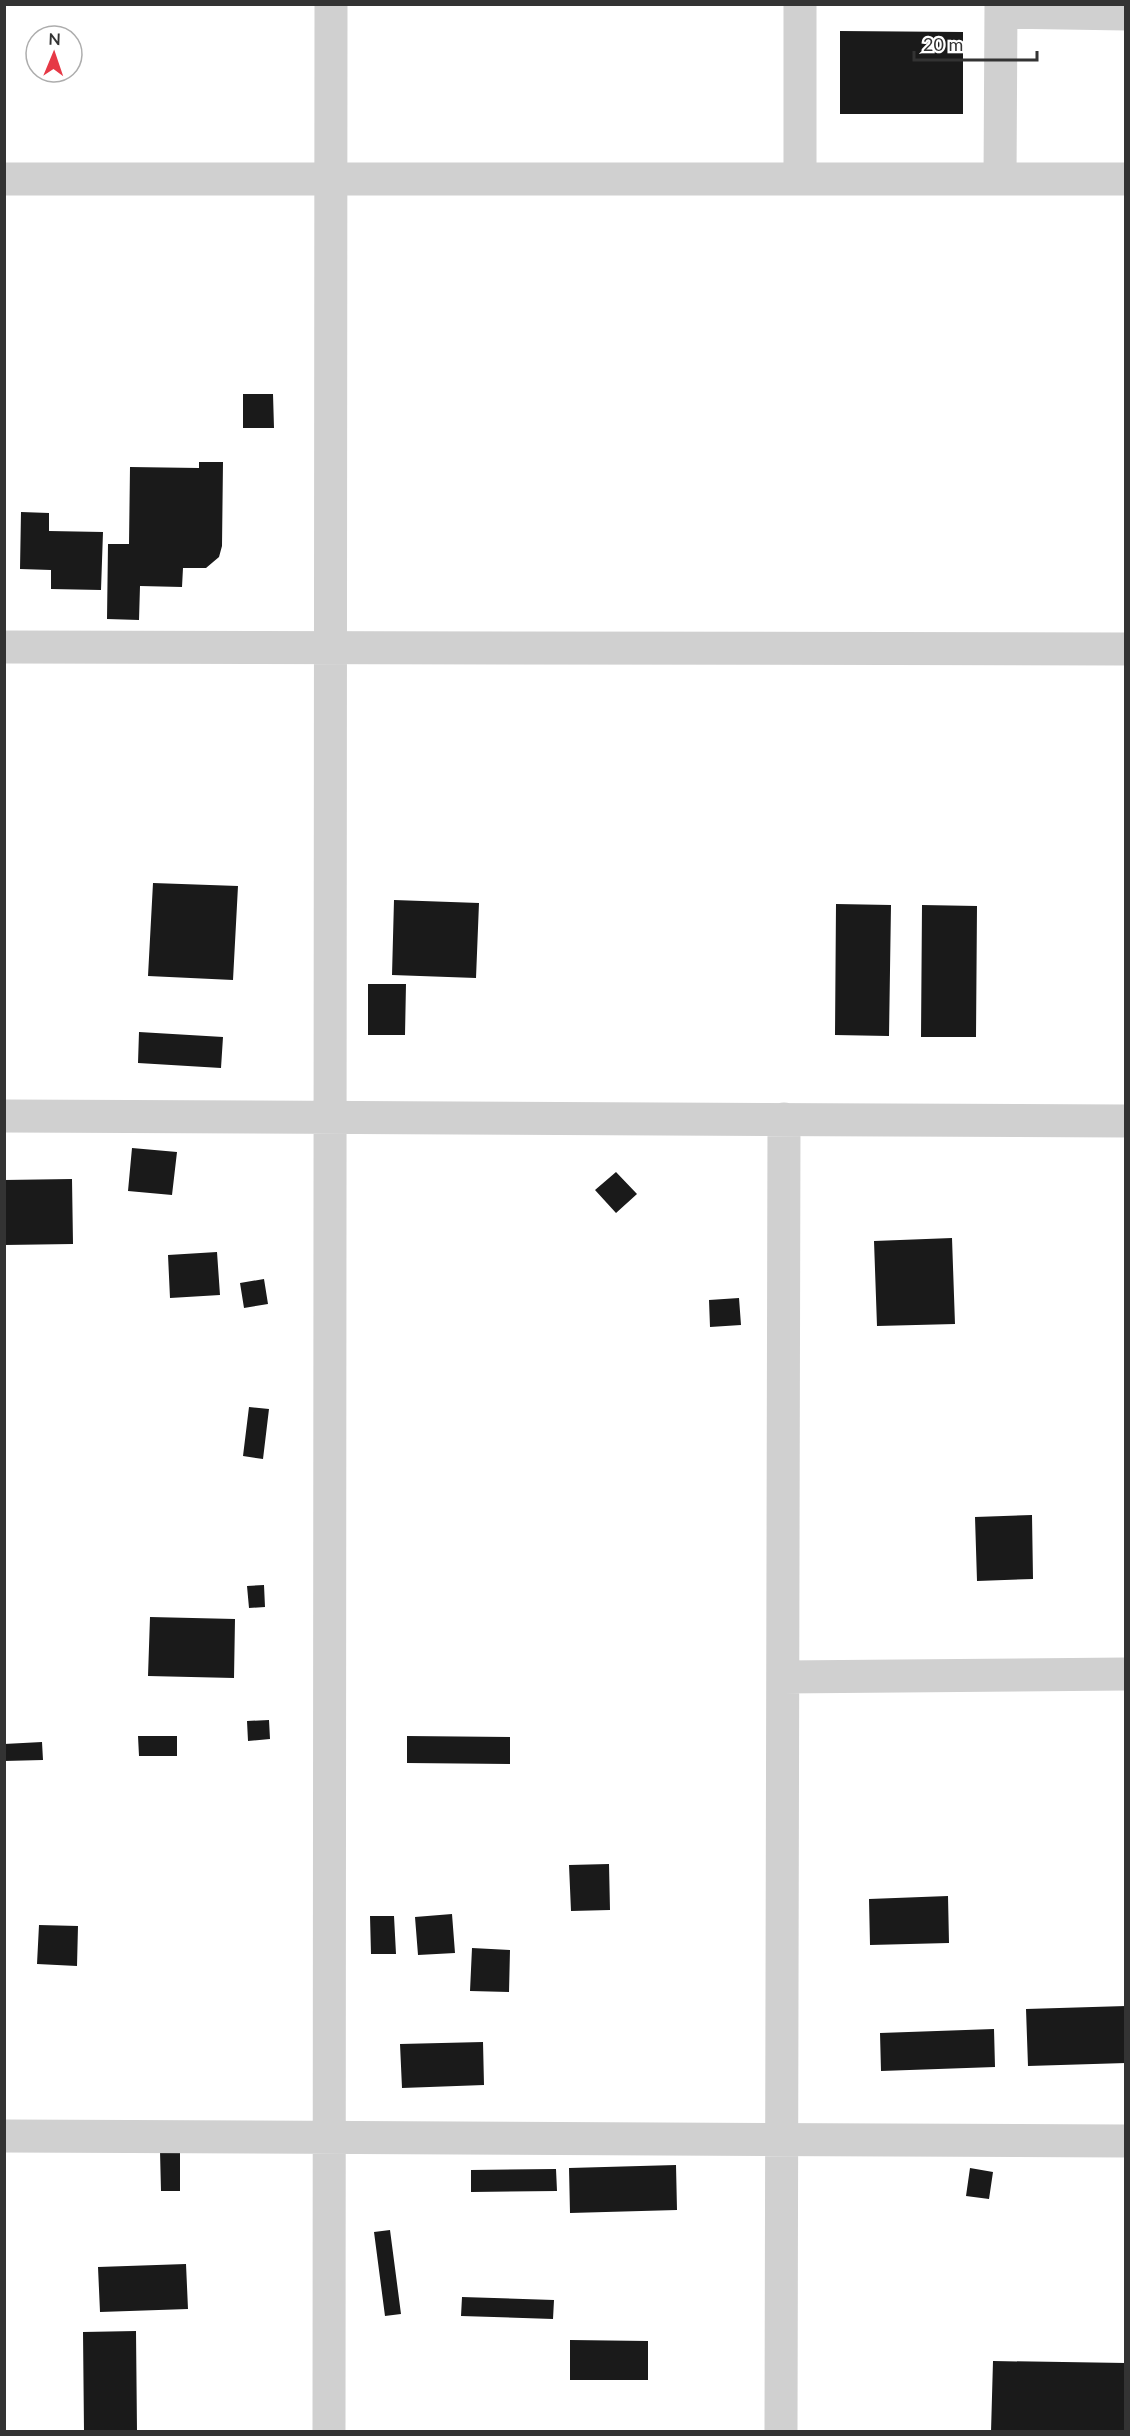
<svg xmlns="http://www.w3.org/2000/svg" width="1130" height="2436" font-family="Lato,sans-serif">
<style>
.building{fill:#1a1a1a}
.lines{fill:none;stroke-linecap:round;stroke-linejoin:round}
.minor{stroke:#d0d0d0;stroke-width:33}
</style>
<rect width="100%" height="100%" fill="#fff"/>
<path class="building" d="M840,31l123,1v82h-123z
M243,394h30l1,34h-31z
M199,462h24l-1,84 -3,11 -13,11h-23l-1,19 -42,-1 -1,34 -32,-1 1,-75h21l1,-77 69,1z
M21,512l28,1v18l54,1 -2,58 -50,-1v-19l-31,-1z
M153,883l85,3 -5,94 -85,-4z
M394,900l85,3 -3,75 -84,-3z
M836,904l55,1 -2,131 -54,-1z
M922,905l55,1 -1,131h-55z
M368,984h38l-1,51h-37z
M139,1032l84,5 -2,31 -83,-5z
M132,1148l45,4 -5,43 -44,-4z
M616,1172l21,22 -21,19 -21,-23z
M72,1179l1,65 -69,1v-65z
M952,1238l3,86 -78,2 -3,-85z
M217,1252l3,43 -50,3 -2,-43z
M264,1279l4,25 -24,4 -4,-25z
M739,1298l2,27 -31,2 -1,-27z
M249,1407l20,2 -6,50 -20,-3z
M1032,1515l1,64 -56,2 -2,-64z
M264,1585l1,22 -16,1 -2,-22z
M150,1617l85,2 -1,59 -86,-2z
M269,1720l1,19 -22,2 -1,-20z
M138,1736h39v20h-38z
M407,1736l103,1v27l-103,-1z
M42,1742l1,18 -39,1v-17z
M609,1864l1,46 -39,1 -2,-46z
M948,1896l1,47 -79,2 -1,-46z
M452,1914l3,39 -37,2 -3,-38z
M370,1916h24l2,38h-25z
M39,1925l39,1 -1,40 -40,-2z
M472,1948l38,2 -1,42 -39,-1z
M1126,2006v57l-98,3 -2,-57z
M994,2029l1,38 -114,4 -1,-38z
M483,2042l1,43 -82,3 -2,-44z
M160,2151h20v40h-19z
M676,2165l1,45 -107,3 -1,-45z
M970,2168l23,4 -4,27 -23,-3z
M556,2169l1,22 -86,1v-22z
M390,2230l11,84 -16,2 -11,-84z
M186,2264l2,45 -88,3 -2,-45z
M462,2297l92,3 -1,19 -92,-3z
M136,2331l1,101h-53l-1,-100z
M570,2340l78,1v39h-78z
M993,2361l133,2v69h-135z"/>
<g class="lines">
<path class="minor" d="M1001,12l125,2
M4,179h1122
M800,179v-175
M1000,179l1,-175
M4,647l1122,2
M4,1116l1122,5
M783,1677l343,-3
M4,2136l1122,5
M329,2432l2,-2428
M781,2432l3,-1313"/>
</g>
<rect width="1130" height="2436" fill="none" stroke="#333333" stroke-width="12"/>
<g transform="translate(54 54) rotate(2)"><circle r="28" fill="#ffffff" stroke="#adadad" stroke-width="1.5"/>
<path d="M0-4.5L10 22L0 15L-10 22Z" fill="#e63946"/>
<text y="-9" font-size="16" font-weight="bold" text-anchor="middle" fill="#333333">N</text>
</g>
<path d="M914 51v9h123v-9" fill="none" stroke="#333333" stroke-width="3"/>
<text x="923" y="51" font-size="18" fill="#333333" stroke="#ffffff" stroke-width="4.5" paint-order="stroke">20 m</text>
</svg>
